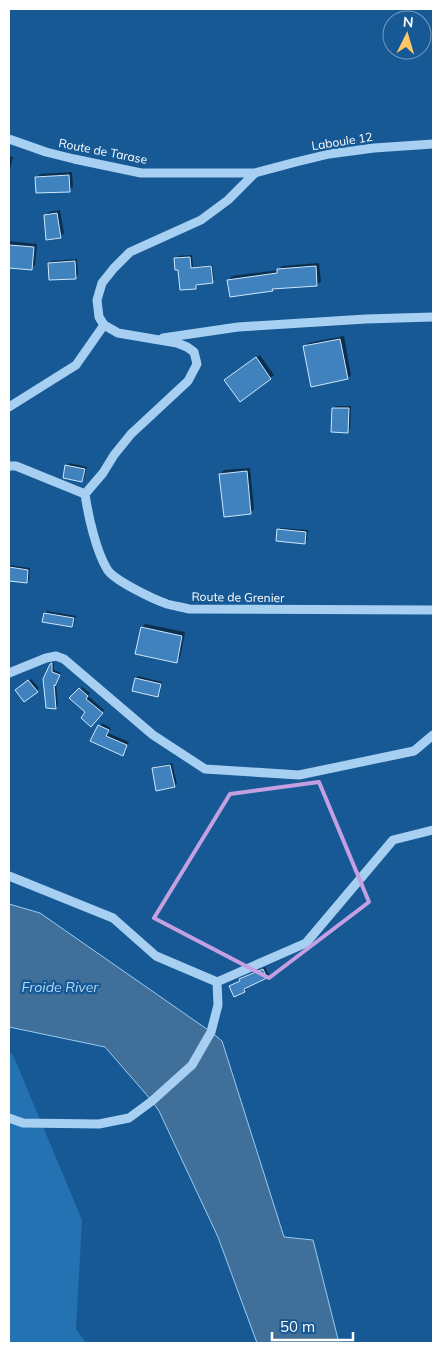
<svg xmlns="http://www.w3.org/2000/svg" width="442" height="1352" font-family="Mulish,sans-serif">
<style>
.green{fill:#2572b2}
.water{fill:#406f9a;stroke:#99ccf4}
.shadow{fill:#0007}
.building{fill:#3f82bd;stroke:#cee7fc}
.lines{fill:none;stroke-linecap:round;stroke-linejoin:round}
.minor{stroke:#a7cff1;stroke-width:9}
.marked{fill:none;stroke:#c4a0e2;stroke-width:4;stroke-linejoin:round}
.labels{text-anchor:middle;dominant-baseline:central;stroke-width:4.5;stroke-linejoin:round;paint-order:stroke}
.street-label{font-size:12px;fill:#fff;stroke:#165995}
.water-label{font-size:14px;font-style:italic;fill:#b3d9f8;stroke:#165995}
</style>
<rect width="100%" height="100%" fill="#165995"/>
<path class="green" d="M9,1052l4,3 69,165 -6,109 10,14h-77z"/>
<path class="water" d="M9,904l31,9 171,119 11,9 62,196 29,3 26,103h-82l-39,-106 -59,-126 -7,-10 -47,-54 -96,-20z"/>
<path class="shadow" d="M9,156l4,1 -4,17z
M72,172l1,15 -4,3 -32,-13 3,-3z
M60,210l4,23 -4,4 -14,-22 3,-3z
M9,241l28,3 -2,21 -4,3 -22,-2z
M192,255l1,12 19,-2 2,15 -2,2 -14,1v3l-3,2 -16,-19 -3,-11 2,-2z
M77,259l1,16 -2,2 -27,-14 2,-2z
M319,263l2,18 -4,4 -42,3 -3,2 -43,-10 3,-4 46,-6 4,-4z
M344,336l7,39 -3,3 -43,-31 3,-4z
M260,355l14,20 -34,25 -14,-20z
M336,406h15l-1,23 -2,3 -15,-24z
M69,463l18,4 -3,12 -2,2 -15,-16z
M250,468l4,41 -3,3 -31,-38 4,-4z
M281,528l27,2 -1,10 -2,3 -26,-13z
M9,565l21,3 -1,12 -3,2 -17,-2z
M47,611l29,5 -2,8 -2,2 -27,-13z
M145,624l40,8 -5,26 -4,3 -34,-33z
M54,662v8l7,3 -5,11 2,22 -2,2 -5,-44z
M138,676l24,6 -2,11 -2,3 -22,-18z
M31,679l8,9 -2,3 -18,-3z
M82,687l8,6 -2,3 16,14 -13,15 -4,-13 -16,-14z
M102,723l9,5 -3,5 21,9 -7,12 -30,-13z
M172,763l5,21 -3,2 -21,-17 2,-2z
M265,967l4,8 -3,2 -20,10 1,2 -3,2 -14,-4 11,-6 2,-4z"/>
<path class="building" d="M69,175l1,17 -34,1 -1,-16z
M57,213l4,25 -15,2 -2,-25z
M9,245l25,2 -2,23 -23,-2z
M190,257l1,11 20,-2 2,17 -17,2v4l-16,1 -2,-20h-3l-1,-12z
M75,261l1,18 -27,1 -1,-17z
M316,266l1,20 -45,3 1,2 -43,6 -3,-17 50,-7v-4z
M340,339l8,40 -37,8 -8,-41z
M256,357l15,22 -31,23 -16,-22z
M332,408h17l-1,25 -17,-1z
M65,465l20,4 -3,13 -19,-4z
M247,471l4,43 -27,3 -5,-43z
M277,529l29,3 -1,12 -29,-3z
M9,567l19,3 -1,13 -18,-2z
M44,613l30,5 -2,9 -30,-5z
M141,627l41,9 -5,27 -42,-9z
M52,663v9l8,3 -5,11 -1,-1 2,24 -10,-1 -3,-29 7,-15z
M135,678l26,6 -3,13 -26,-6z
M28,680l10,12 -14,10 -9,-12z
M79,688l9,8 -2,3 17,14 -12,14 -10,-9 4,-6 -16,-14z
M98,725l11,5 -3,6 21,9 -4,11 -33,-15z
M170,765l5,22 -19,4 -4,-23z
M263,969l4,9 -23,11 1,3 -11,5 -5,-11 11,-5 -1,-2z"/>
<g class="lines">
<path class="minor" d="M9,139l37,13 28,7 67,14h114l41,-11 33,-8 45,-6 59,-4
M255,173l-27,27 -27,20 -71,32 -16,16 -12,15 -5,17 2,17 5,8 14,8 59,10 10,4 7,5 3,12 -9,17 -57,53 -17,21 -11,18 -18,21c3,21 11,57 22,75 6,11 46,30 60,35 7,2 15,3 22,5l244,1
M163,338l75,-11 128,-8 67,-2
M9,407l67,-42 28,-40
M9,466h7l69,28
M9,673l37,-15 10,-2 8,3 89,76 52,34 94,6 115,-24 19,-16
M9,876l104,42 43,38 61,26
M9,1118l14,5 76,1 30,-6 23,-17 40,-36 19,-33 7,-27 -1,-23 89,-39 87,-103 40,-10"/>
</g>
<path class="marked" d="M319,782l50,120 -100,76 -115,-60 76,-124z"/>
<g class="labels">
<g class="street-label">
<text transform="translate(342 141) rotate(-9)">Laboule 12</text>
<text transform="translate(103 151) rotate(11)">Route de Tarase</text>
<text transform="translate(238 597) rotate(1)">Route de Grenier</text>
</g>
<g class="water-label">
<text x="60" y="987">Froide River</text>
</g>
</g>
<rect width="442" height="1352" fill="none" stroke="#ffffff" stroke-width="20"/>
<g transform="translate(407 35) rotate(5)"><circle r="24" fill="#165995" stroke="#739bbf"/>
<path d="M0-4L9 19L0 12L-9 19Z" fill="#ffc567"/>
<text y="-8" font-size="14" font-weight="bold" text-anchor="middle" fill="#ffffff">N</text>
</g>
<path d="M272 1332v8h81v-8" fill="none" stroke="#ffffff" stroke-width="2.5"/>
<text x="280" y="1332" font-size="15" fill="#ffffff" stroke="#165995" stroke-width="4" paint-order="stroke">50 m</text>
</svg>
